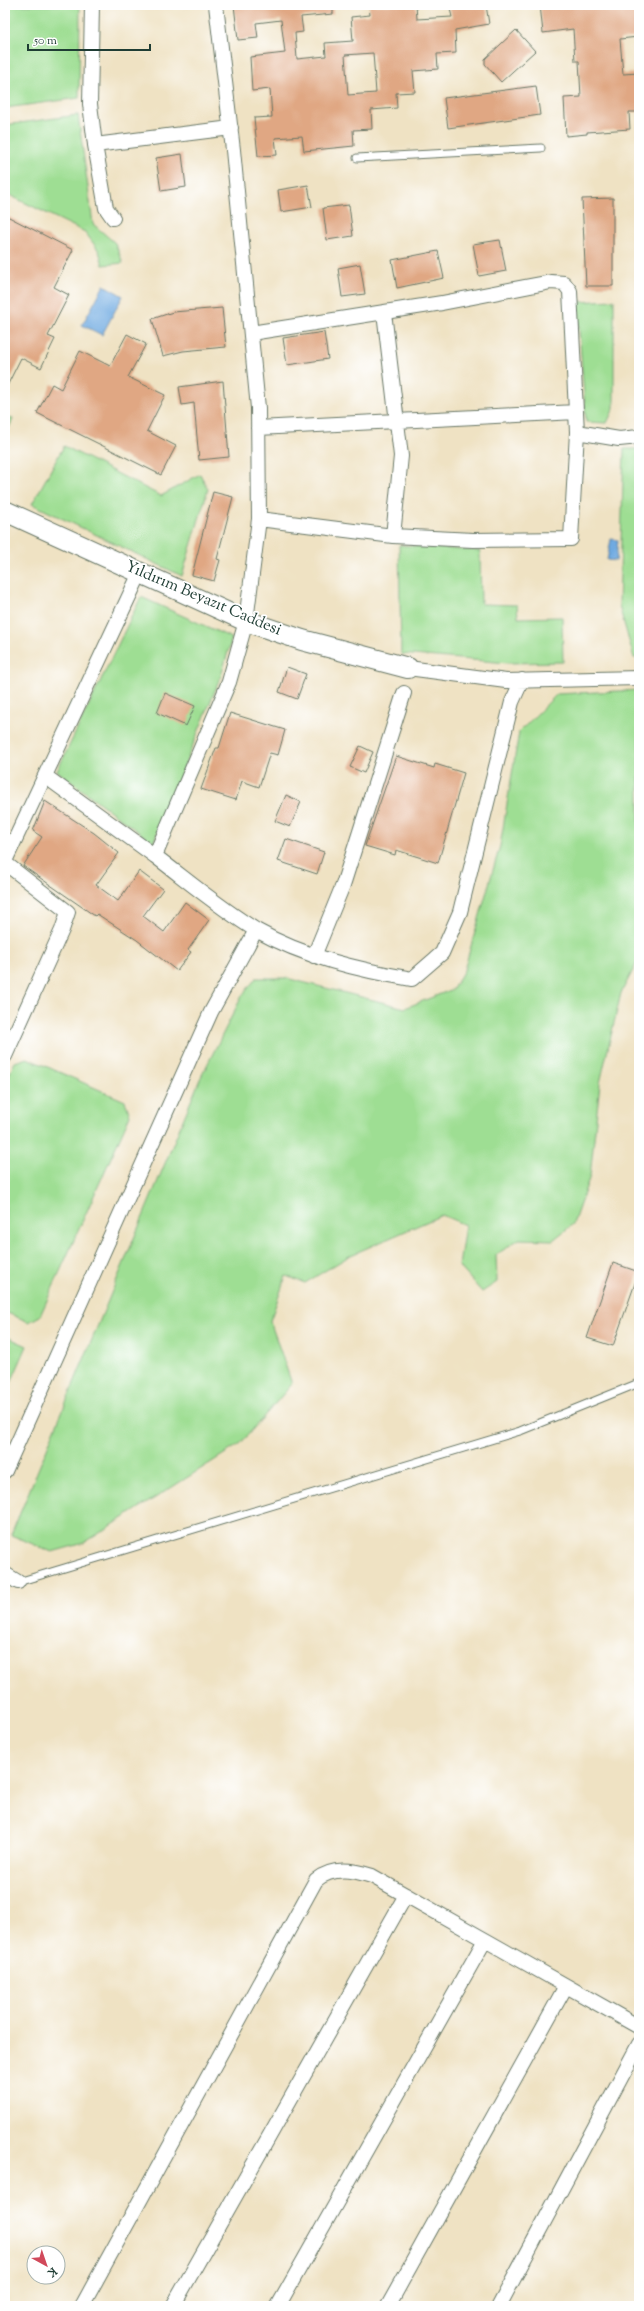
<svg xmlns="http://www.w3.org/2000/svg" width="644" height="2311" font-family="'Sorts Mill Goudy',serif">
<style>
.green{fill:#9ede93;stroke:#5e8e64}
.water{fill:#70aae1;stroke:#48748a}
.building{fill:#e0a783;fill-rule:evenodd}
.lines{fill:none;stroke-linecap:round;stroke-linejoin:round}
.lane-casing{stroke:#687766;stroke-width:9}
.street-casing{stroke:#687766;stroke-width:16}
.secondary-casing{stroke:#687766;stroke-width:22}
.lane{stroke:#fff;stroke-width:7}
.street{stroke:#fff;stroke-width:14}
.secondary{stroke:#fff;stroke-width:20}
.labels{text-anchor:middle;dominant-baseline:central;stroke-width:3.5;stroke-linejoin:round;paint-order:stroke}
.street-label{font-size:16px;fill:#1f3d34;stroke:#fff}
</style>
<rect width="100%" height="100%" fill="#fff"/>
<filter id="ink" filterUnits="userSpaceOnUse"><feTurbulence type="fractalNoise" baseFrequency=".025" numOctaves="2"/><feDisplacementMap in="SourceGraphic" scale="8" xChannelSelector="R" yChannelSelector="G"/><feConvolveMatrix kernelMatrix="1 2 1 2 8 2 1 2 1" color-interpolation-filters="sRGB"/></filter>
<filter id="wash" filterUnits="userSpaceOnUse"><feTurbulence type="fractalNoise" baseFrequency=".012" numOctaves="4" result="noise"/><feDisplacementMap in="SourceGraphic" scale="16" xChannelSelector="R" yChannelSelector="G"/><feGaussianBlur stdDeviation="0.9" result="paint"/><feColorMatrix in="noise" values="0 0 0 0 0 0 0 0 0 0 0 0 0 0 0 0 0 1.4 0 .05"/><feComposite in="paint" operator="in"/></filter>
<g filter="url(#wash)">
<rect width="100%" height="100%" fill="#efe2c3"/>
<path class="green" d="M5,5h75l-1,93 -74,10z
M78,115l15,109 22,19 8,20 -20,2 -4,-14 -14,-19 -80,-39v-68z
M614,300v108l-7,15 -21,-1 -9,-120z
M5,415l8,4 -8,17z
M64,446l97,50 39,-22 8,15 -26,87 -150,-72z
M624,449h15v209h-5l-15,-52z
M399,545l81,6 1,53 36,1 1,13 44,-1 1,45 -55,1 -107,-9z
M141,597l91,41 -11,38 -68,167 -96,-72z
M639,690v269l-18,34 -21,90 -10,93 -17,48 -20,16 -34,-1 -23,16 1,27 -15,10 -23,-26 6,-41 -23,-10 -91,40 -46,28 -19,-7 -16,45 22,63 -52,60 -156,99 -32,9 -41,-17 189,-456 42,-83 14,-18h30l119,30 48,-19 11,-19 36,-124 19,-114 38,-38z
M27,1058l98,43 5,14 -90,201 -11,6 -24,-10v-229l10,-21z
M5,1336l22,10 -22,50z"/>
<path class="water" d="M104,285l19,11 -21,39 -20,-10z
M611,539l7,1 -2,21 -9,-1z"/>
<g id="blocks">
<path class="building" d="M234,5h99v9l-32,3 2,15 -8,1 2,26 29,-3 -1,-13 28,-2 -2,-24 19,-2 -1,-10h47l1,14 35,-2 -3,-12h37l3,19 -34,6 1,23 -19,1 1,15 -25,2 2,21 -19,1 1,15 -26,2 1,19 -19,1 1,16 -50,5 -2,-15 -27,2 2,17 -19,1 -4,-38 18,-1 -2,-28 -18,2 -2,-34 35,-4 -4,-33 -25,3 2,15 -20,2zM373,53l3,40 -28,2 -3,-40z
M540,5h95l3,32 -18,2 3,35 16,-1v39h-10l1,17 -43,3v2l-21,2 -2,-38 17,-1 -2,-36h-4l-2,-32 -30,4z
M516,30l19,21 -34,31 -16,-18v-5z
M536,86l4,29 -92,13 -4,-30z
M182,154l4,33 -25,4 -5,-33z
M308,185l4,22 -31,5 -3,-22z
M613,198v88h-27l-4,-87z
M349,205l4,31 -26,4 -4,-32z
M5,215l68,35 -19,37 15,8 -21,41 7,3 -14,29 -20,-10 -16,32z
M500,240l6,31 -27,5 -6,-32z
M438,251l6,27 -47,10 -5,-28z
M360,264l5,30 -23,3 -4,-29z
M222,308l4,39 -43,4 -20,5 -11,-37 21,-7z
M324,332l4,27 -41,6 -4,-27z
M127,334l19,10 -18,33 37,18 -18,36 29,15 -15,29 -124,-62 15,-29 9,5 19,-38 30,15z
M223,381l6,76 -30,3 -5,-57 -12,2 -3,-18z
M213,492l20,5 -16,62 3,1 -6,21 -22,-6z
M287,667l19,7 -9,25 -18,-7z
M165,693l30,13 -9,20 -29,-13z
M230,713l55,17 -7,25 -8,-2 -11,34 -17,-6 -6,19 -35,-11 15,-41h3z
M360,746l13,6 -9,21 -14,-6z
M396,756l38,12 1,-4 29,9 -26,90 -42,-13 -1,5 -30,-9z
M286,795l15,7 -11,25 -15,-6z
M45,801l49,32 25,20 -23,32 22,16 21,-30 24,18 -20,27 21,16 21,-30 24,18 -21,30 3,2 -14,19 -40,-31 -40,-26 -2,2 -72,-50 19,-29 -9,-6z
M286,839l38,13 -7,22 -39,-13z
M613,1263l26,9 -26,74 -26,-8z"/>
</g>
</g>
<g filter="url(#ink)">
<use href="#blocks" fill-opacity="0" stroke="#687766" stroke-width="1"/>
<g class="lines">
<g class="lane-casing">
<path id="lane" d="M357,158l184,-10
M18,1582l502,-151 119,-48"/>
</g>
<g class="street-casing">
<path id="street" d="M92,5l-2,99 5,41 11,63 7,10
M95,145l136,-17
M384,312l17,144 -8,80
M251,333l191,-30 109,-21 13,1 6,8 7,141 -6,107 -98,1 -80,-4 -134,-17
M258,428l318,-16
M577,432l42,7 20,-2
M408,668l98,13 133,-3
M45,776l110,80 74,-174 17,-61 13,-102 -1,-111 -25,-258 -17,-145
M155,856c33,25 66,53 101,74 48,27 103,40 156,49l30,-26 18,-41 52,-210 10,-22
M5,861l135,-288
M5,863l63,49 -6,18 -57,126
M314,956l29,-71 61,-192
M5,1471l206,-459 45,-82
M5,1574l13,8
M82,2306l234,-426c17,-14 37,-10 56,-4l267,151
M173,2306l233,-411
M278,2306l207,-366
M388,2306l178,-320
M499,2306l140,-262"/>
</g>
<g class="secondary-casing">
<path id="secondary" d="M5,511l241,110 56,19 106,28"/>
</g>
<use href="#lane" class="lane"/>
<use href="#street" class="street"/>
<use href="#secondary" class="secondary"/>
</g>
</g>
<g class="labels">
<g class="street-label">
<text transform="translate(203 599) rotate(23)">Yıldırım Beyazıt Caddesi</text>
</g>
</g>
<rect width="644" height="2311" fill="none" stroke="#fff" stroke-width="20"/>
<g transform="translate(46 2265) rotate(140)"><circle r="19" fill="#ffffff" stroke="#a5b1ae"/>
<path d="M0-3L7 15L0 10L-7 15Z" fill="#d1495b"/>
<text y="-6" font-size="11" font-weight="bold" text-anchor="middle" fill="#1f3d34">K</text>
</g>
<path d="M28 44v6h122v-6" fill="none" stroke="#1f3d34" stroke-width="2"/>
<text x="34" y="44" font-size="12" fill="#1f3d34" stroke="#ffffff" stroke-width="3" paint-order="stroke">50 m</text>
</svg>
